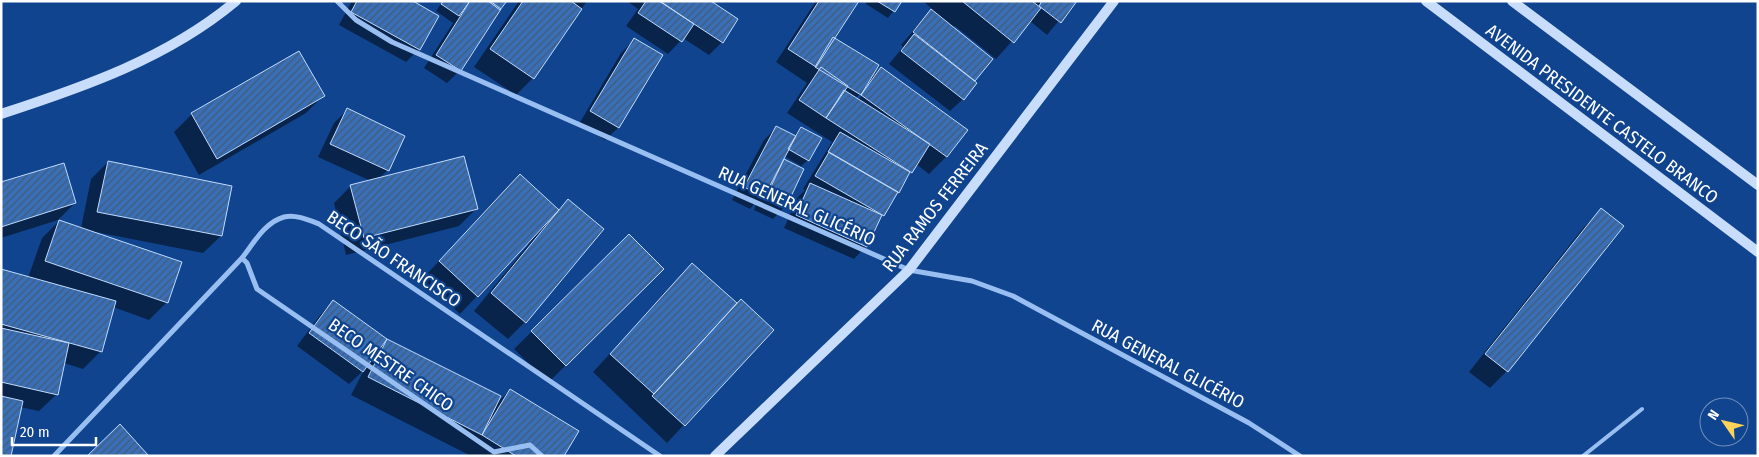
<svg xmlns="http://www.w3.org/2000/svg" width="1759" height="457" font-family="'Fira Sans Condensed',sans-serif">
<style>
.shadow{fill:#0007;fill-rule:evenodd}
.building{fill:url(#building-hatch);stroke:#c0dafd}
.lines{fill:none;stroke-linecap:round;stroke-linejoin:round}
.lane{stroke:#99bff2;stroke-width:4}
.street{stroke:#99bff2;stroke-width:5}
.secondary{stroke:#c8ddfc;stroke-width:10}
.labels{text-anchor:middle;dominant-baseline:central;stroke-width:4.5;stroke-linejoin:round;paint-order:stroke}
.street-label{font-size:18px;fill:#fff;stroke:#10448e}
</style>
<defs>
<pattern id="building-hatch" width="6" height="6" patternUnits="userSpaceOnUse" patternTransform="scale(1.25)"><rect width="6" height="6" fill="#396fb7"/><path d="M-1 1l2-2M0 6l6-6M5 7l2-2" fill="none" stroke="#445a77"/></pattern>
</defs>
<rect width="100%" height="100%" fill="#10448e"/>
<path class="shadow" d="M352,1h58l9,48 -13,13 -67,-37z
M443,1h62l-45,69 -13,13 -23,-15 29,-45 -17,-12z
M519,1h68l-54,77 -17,17 -42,-28z
M627,1h82l13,41 -13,13 -26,-17 -15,16 -42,-28 12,-17z
M816,1h42l-25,37 37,42 11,-12 65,89 -17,17 -13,-10 -38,56 -12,26 -12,13 -70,-31 14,-31 7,-7 -2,-1 29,-47 -45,-29 20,-30 -31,-21zM865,89l1,2 -8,9h-4z
M867,1h34l-13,17 -22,-14z
M923,1h152l-28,34 -17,-14 -34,38 -41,-33 -2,2 38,31 -18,22 -10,18 -13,12 -61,-47 14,-17 -2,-2 31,-36z
M634,40l27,16 -43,72 -13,12 -26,-16 42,-71z
M298,52l25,44 -17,17 -107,62 -25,-43 18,-18z
M347,110l41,60 -10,9 98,30 -17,17 -113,29 -12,-52 17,-17 20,-5 -53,-24 16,-34z
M777,127l17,9 7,-8 7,32 -7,6 -17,-10 -2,4 20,10 -17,36 -12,13 -19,-9 3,-9 -7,8 -18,-9 32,-60z
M108,162l122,25 -9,49 -18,17 -107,-21 71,70 -18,18 -36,-13 -12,44 -18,18 -19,-6 -7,31 -18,17 -19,-4 -19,49v-185l27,7 14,-40 17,-17 22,7 10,-49z
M520,176l38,35 -33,111 -17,17 -34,-28 55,-67 -2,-1 -67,71 -38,-35z
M1,184l74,19 -17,17 -57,18z
M1601,210l-94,161 -17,17 -21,-16 115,-145z
M629,236l33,33 -114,114 -34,-34z
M692,265l45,40 35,25 -105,113 -74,-71z
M333,302l52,37 114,58 -3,7 14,-14 52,66h-91l-120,-61 13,-25 -15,14 -52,-38 24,-32z
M147,455l-1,1h-57z"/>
<path class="building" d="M357,1h56l26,15 -19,34 -69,-38z
M443,1h27l-11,15 -18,-12z
M470,1h20l11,8 -40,62 -25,-16z
M488,1h19l-7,9z
M523,1h48l11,8 -48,70 -44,-30z
M646,1h14l34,23 -12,18 -44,-29z
M659,1h52l27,18 -15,24z
M819,1h40l-43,66 -28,-18z
M877,1h25l-7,11z
M962,1h70l9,7 -27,35z
M1042,1h35l-16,22 -22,-17z
M931,9l62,50 -18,22 -62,-49z
M914,34l63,49 -13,17 -63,-49z
M833,37l46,28 -18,30 -46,-28z
M634,38l29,17 -44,73 -29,-17z
M299,51l26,45 -108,63 -26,-46z
M821,67l27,19 -22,32 -27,-18z
M881,67l87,63 -21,27 -86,-62z
M844,90l86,54 -18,29 -86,-55z
M347,108l58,28 -16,35 -59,-27z
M776,126l20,10 -32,61 -20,-10z
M801,127l21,11 -13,23 -21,-12z
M840,132l70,40 -11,21 -71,-41z
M829,152l69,40 -14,24 -69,-40z
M464,156l14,53 -114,29 -14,-53z
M784,159l20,10 -18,38 -20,-10z
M108,161l124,25 -10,50 -125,-24z
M64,163l12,40 -75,24v-45z
M520,174l39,36 -81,87 -39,-36z
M810,183l72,32 -15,32 -71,-32z
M568,199l36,30 -78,94 -35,-30z
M1601,208l23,18 -116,146 -23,-18z
M59,220l123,42 -14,41 -123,-42z
M629,234l35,35 -98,97 -35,-35z
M692,263l45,40 -83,91 -44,-40z
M1,269l115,32 -14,51 -101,-28z
M741,299l33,31 -89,96 -33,-30z
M333,300l54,39 -24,33 -54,-39z
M1,328l68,15 -11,52 -57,-13z
M387,339l114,57 -19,39 -114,-58z
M510,389l69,42 -15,25h-48l-34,-21z
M1,396l22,5 -12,55h-10z
M120,424l28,31 -61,1z"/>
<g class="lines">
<path class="lane" d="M1583,456l59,-47"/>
<path class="street" d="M337,1l19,19 36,22 517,228 63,11 41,15 236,127 51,33
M242,258l5,5 10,26 237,163 36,-7 12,11
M54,456l188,-198c11,-14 23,-36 42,-41 11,-3 25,3 35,7l341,232"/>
<path class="secondary" d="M1426,1l332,251
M1512,1l246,184
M1,114c83,-27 167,-56 235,-113
M715,456l194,-186 205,-269"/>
</g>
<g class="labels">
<g class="street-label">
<text transform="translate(1602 114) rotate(37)">AVENIDA PRESIDENTE CASTELO BRANCO</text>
<text transform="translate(797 206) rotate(24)">RUA GENERAL GLICÉRIO</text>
<text transform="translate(935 207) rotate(-52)">RUA RAMOS FERREIRA</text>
<text transform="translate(394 259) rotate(34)">BECO SÃO FRANCISCO</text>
<text transform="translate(1168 364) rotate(28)">RUA GENERAL GLICÉRIO</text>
<text transform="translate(391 365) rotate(35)">BECO MESTRE CHICO</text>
</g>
</g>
<rect width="1759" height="457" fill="none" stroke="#ffffff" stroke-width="5"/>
<g transform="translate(1724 422) rotate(304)"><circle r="24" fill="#10448e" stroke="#708fbb"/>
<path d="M0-4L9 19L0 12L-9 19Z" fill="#ffd35a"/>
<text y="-8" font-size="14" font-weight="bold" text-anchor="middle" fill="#ffffff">N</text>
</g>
<path d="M12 437v8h84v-8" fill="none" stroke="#ffffff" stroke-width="2.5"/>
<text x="20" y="437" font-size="15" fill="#ffffff" stroke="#10448e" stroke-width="4" paint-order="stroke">20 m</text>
</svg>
